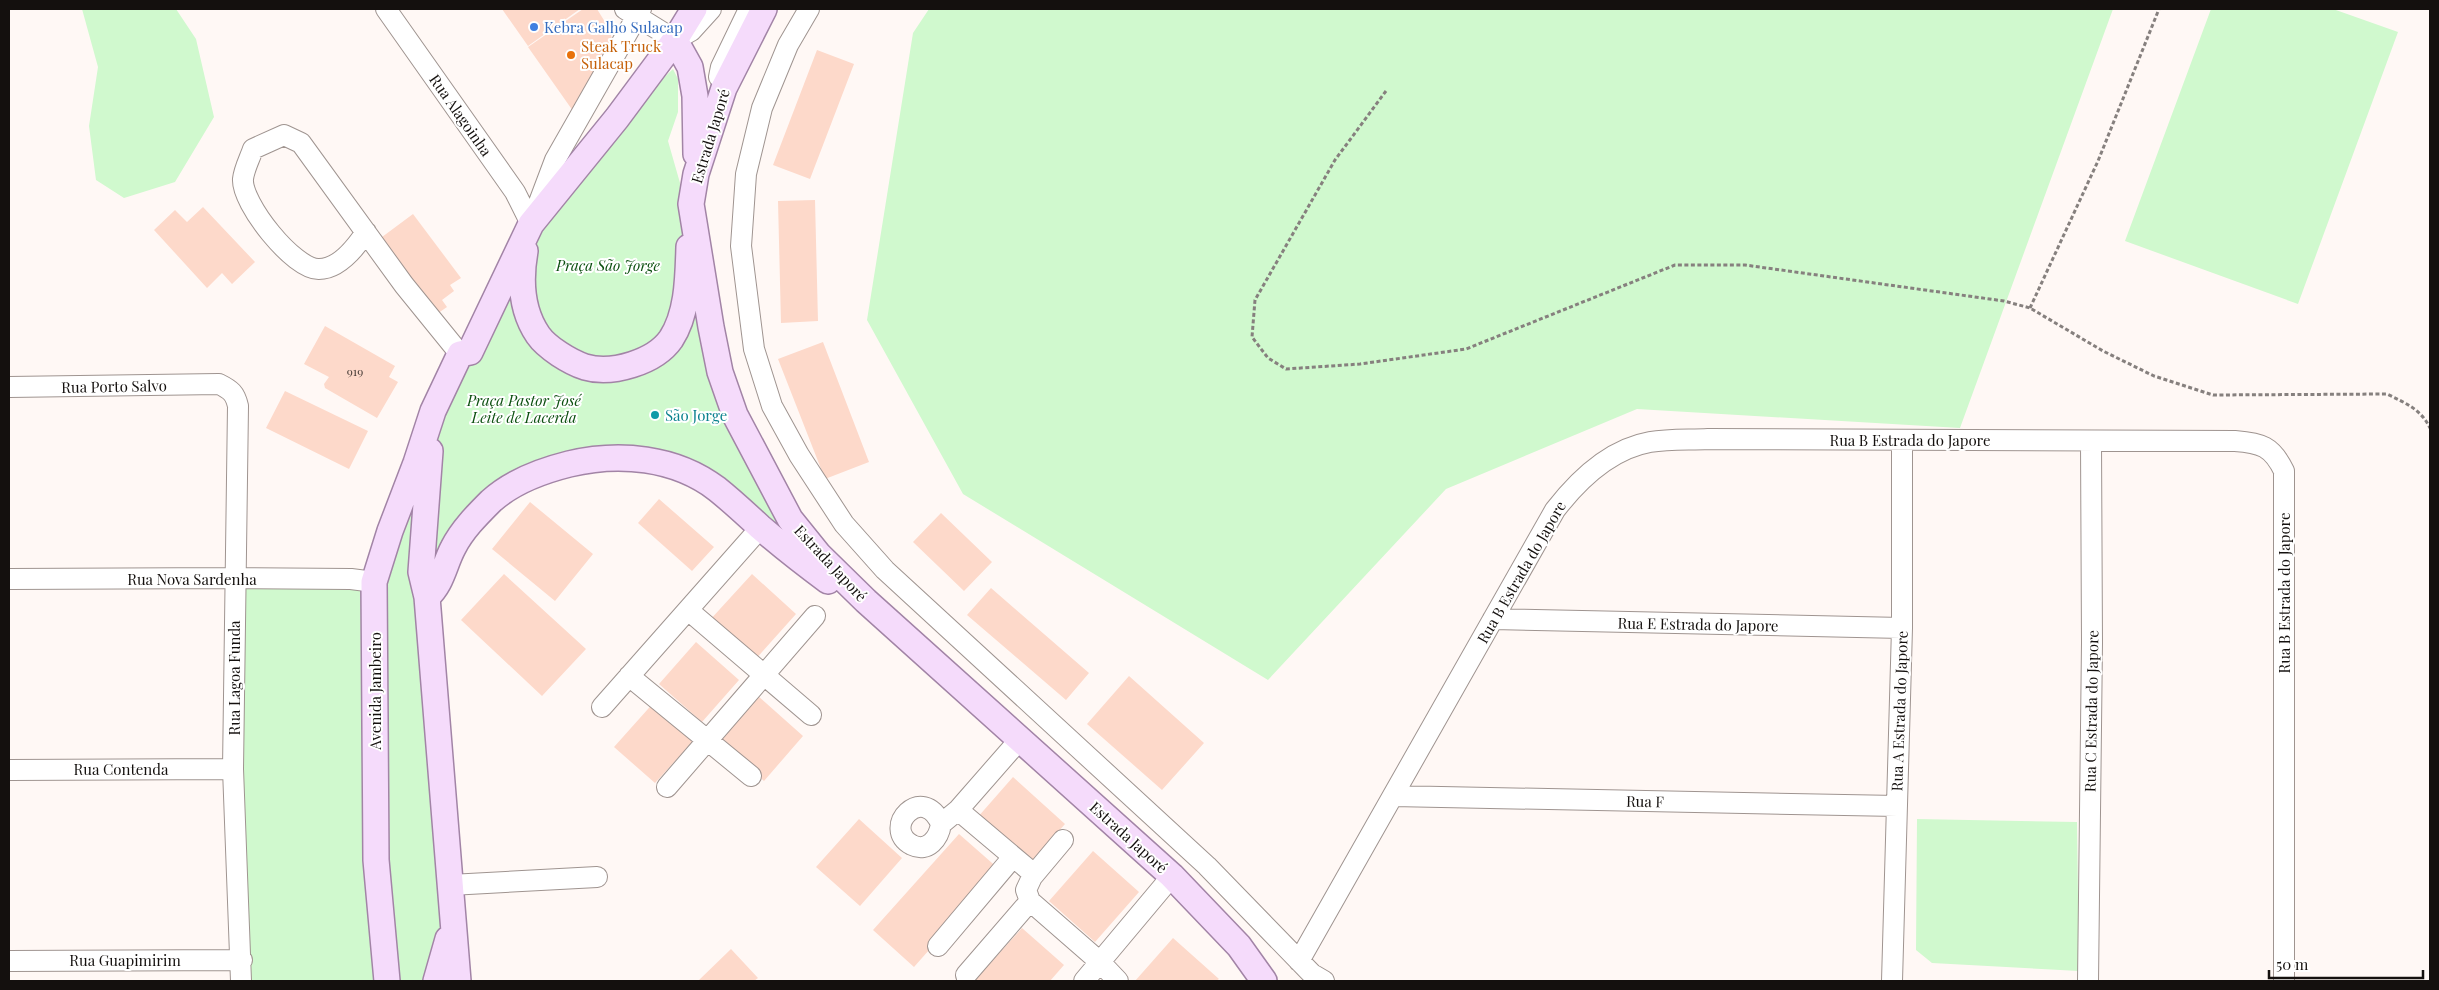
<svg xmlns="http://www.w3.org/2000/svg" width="2439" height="990" font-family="'Playfair Display',serif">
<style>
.green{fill:#d0f9ce}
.building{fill:#fdd9ca}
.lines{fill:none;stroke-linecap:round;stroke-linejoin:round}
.minor-casing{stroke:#9f9490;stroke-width:22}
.major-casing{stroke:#a284a6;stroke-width:28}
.path{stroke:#86807e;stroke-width:3;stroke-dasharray:4 2.5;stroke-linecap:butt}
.minor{stroke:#fff;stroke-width:20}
.major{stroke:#f5dbfb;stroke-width:25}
.shop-dot{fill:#3f7fe0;stroke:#fff;stroke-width:2}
.food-dot{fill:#e8710a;stroke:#fff;stroke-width:2}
.culture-dot{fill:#0f9aa8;stroke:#fff;stroke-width:2}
.labels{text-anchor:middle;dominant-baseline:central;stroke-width:4;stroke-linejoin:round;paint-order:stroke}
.number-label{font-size:12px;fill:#4e423d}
.shop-label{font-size:15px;fill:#366cbe;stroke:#fff;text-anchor:start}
.food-label{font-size:15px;fill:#c56008;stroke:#fff;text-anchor:start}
.street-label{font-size:15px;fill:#14100e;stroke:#fff}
.park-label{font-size:15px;font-style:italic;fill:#0b4f0f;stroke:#fff}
.culture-label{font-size:15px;fill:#0d838f;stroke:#fff;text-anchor:start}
</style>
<rect width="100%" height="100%" fill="#fff8f5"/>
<path class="green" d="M82,9h94l20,30 18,78 -39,65 -51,16 -28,-18 -7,-54 9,-59z
M929,9h1184l-153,419 -323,-19 -191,80 -178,191 -305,-186 -96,-174 46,-287z
M2211,9h122l65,23 -100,272 -173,-63z
M673,69l5,10v33l-10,29 20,70 11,81 89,243 -126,-66 -84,-2 -76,31 -50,55 -16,2 10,333 11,93h-216l-8,-401 154,3 52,-172 97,-177 82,-96 35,-50z
M1917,819l160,3 2,149 -147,-8 -16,-13z"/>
<path class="building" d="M502,9h78l-52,37z
M583,9h14l13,21 2,10 -2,8 -37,63 -45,-64z
M817,50l37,14 -44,115 -37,-14z
M815,200l3,121 -37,2 -3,-122z
M203,207l52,55 -23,22 -10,-11 -15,15 -53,-58 21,-20 12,12z
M413,214l48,64 -11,7 4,6 -12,9 5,7 -13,9 -56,-76z
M325,326l70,40 -6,11 9,5 -21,36 -52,-30 -1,-4 5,-7 -25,-13z
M823,342l46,120 -44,17 -47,-120z
M285,391l83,40 -19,38 -83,-41z
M659,499l55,48 -22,24 -54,-48z
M530,502l63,52 -38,47 -63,-52z
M941,513l51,49 -28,29 -51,-49z
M504,574l82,75 -44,47 -81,-76z
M752,574l44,40 -42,47 -45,-40z
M991,588l98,85 -23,27 -99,-85z
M696,642l43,38 -37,42 -43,-38z
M1129,676l75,67 -42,47 -75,-66z
M758,696l45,40 -39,45 -45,-41z
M656,700l41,37 -42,46 -41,-36z
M1013,777l52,47 -36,41 -52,-47z
M859,819l43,39 -42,48 -44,-39z
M959,834l41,36 -86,97 -41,-37z
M1093,851l46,41 -44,50 -46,-41z
M1022,928l42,37 -14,16h-76z
M1173,938l46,41 -3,2h-81z
M731,949l27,29 -4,3h-56z"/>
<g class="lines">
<g class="minor-casing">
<path id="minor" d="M386,9l129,183 16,32
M625,9l50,31 16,-9 20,-22
M809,9l-21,36 -26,63 -16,66 -5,72 13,103 18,57 27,49 45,69 41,46 322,296 105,108 12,7
M719,77l2,-10 28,-58
M535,213l20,-53 86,-151
M366,232c-10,15 -27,37 -47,37 -25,1 -78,-66 -76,-90 1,-10 7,-21 10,-30l31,-14 17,8 103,142 56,69
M9,387l210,-3c12,6 16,9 19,22l-5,363 8,212
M9,579l225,-1 117,1 23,3
M688,610l123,105
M1493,619l409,9
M629,676l122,100
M602,707l159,-180
M9,770l224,-1
M667,787l148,-171
M1393,796l504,10
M958,810l71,60 3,7 -6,13 4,11 70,61 18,19
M941,824c-18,-42 -61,4 -29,21 16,8 27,-7 29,-21l17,-14 63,-72
M1032,877l31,-37
M450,885l147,-8
M938,946l75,-89
M9,961l233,-1
M1299,961l256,-451c24,-31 55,-61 95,-68 19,-3 39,-2 58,-3l527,2c26,2 37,5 49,30v510
M966,975l64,-74
M1084,981l88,-105
M1892,981l10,-353v-188
M2088,981l4,-338 -1,-201"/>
</g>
<g class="major-casing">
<path id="major" d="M764,9l-40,79 -28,86 -5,30 20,123 9,45 15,43 55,104 29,36 47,46 306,275 67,70 25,35
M675,40l15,27 5,29 1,58
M525,251c-5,28 -4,59 13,84 9,13 32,27 47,32 27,8 70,-5 86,-28 17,-26 17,-62 18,-92
M430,451l-9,121 6,25 31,384
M427,597c15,-13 17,-32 26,-49 9,-18 24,-33 38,-47 22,-20 50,-30 78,-37 50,-12 106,-7 148,25 15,12 29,25 43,38 22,19 45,37 68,54
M387,981l-11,-121 -2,-278 16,-51 26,-68 17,-52 27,-57 10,-2 61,-128 86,-106 58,-78 19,-31
M436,981l12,-42"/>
</g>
<path class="path" d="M1386,91l-51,69 -80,140 -3,37 16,21 18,11 74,-5 106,-15 209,-84h70l259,36 26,7 73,43 51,25 59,19 174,-1c18,9 34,15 43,34
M2030,308l68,-147 61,-152"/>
<use href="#minor" class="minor"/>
<use href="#major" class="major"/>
</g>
<circle class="shop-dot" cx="534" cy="27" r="5"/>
<circle class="food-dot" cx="571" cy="55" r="5"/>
<circle class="culture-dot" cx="655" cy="415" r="5"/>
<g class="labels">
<g class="number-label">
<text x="355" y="371">919</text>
</g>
<g class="shop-label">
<text x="544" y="27">Kebra Galho Sulacap</text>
</g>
<g class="food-label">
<text x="581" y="46">Steak Truck<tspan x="581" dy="17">Sulacap</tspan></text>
</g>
<g class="street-label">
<text transform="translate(461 115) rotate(55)">Rua Alagoinha</text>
<text transform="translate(710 136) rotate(-73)">Estrada Japoré</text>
<text transform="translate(114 386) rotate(-1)">Rua Porto Salvo</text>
<text x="1910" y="440">Rua B Estrada do Japore</text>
<text transform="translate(831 563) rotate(47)">Estrada Japoré</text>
<text transform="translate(1521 572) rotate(-60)">Rua B Estrada do Japore</text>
<text x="192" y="579">Rua Nova Sardenha</text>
<text transform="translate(2284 593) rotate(-90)">Rua B Estrada do Japore</text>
<text transform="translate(1698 624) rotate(1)">Rua E Estrada do Japore</text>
<text transform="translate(234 678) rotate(-90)">Rua Lagoa Funda</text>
<text transform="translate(375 691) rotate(-90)">Avenida Jambeiro</text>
<text transform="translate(1899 711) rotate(-88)">Rua A Estrada do Japore</text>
<text transform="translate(2091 711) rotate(-89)">Rua C Estrada do Japore</text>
<text x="121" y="769">Rua Contenda</text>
<text transform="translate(1645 801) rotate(1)">Rua F</text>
<text transform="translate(1129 837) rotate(42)">Estrada Japoré</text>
<text x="125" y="960">Rua Guapimirim</text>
</g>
<g class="park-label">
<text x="608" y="265">Praça São Jorge</text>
<text x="524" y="400">Praça Pastor José<tspan x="524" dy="17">Leite de Lacerda</tspan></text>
</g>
<g class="culture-label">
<text x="665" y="415">São Jorge</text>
</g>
</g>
<rect width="2439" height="990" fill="none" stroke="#14100e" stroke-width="20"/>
<path d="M2269 970v8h154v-8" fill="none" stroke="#14100e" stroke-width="2.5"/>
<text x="2276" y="970" font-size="15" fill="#14100e" stroke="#ffffff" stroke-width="4" paint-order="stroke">50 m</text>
</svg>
